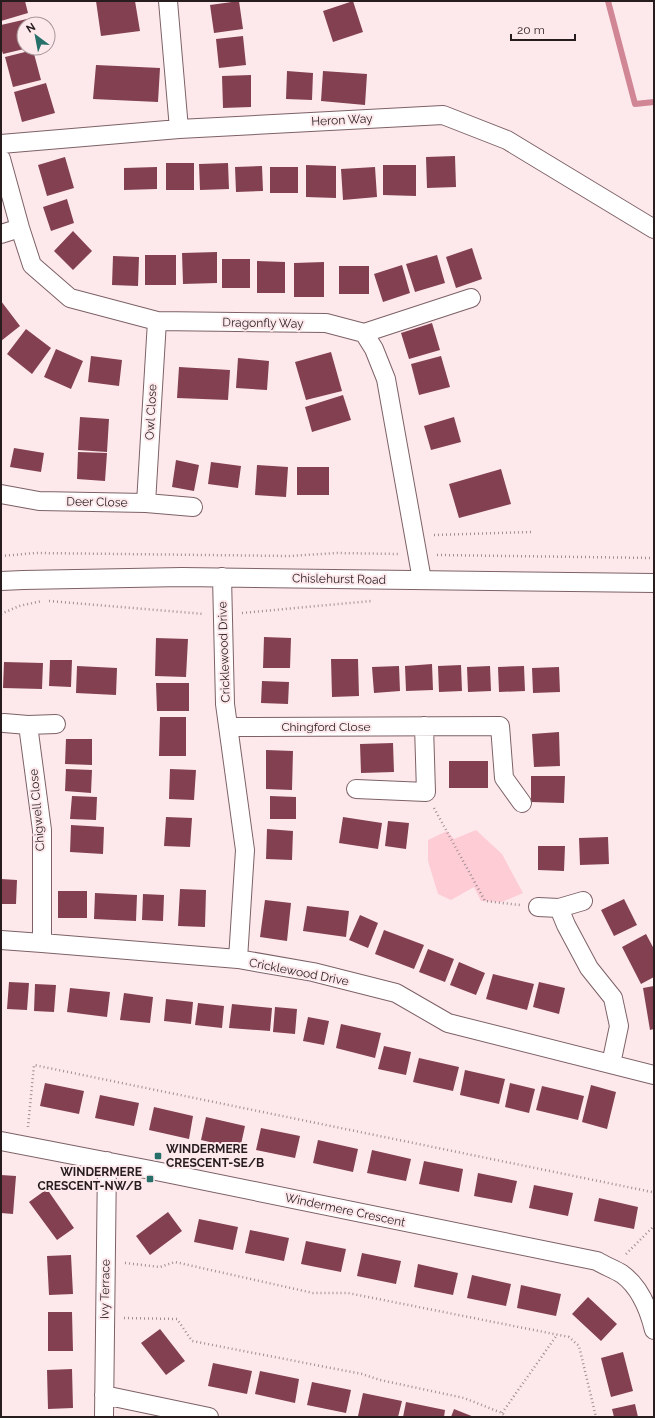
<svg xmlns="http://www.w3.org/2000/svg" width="655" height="1418" font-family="Raleway,sans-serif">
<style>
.green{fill:#feccd5}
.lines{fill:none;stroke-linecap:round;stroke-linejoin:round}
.stream{stroke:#d08694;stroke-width:6}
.building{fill:#834050}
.street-casing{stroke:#7d6166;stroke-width:20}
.path{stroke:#9f8f92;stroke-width:2.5;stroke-dasharray:1 3;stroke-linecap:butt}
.street{stroke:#fff;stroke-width:18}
.poi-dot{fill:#277069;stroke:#fde9ec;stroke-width:1.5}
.labels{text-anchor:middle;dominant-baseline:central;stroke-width:4;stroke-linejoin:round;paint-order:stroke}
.street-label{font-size:12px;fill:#271c1e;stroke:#fde9ec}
.poi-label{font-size:12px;font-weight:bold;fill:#271c1e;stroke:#fde9ec;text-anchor:start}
</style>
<rect width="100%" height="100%" fill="#fde9ec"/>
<path class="green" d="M476,830l26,24 21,39 -21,9 -21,-1 -7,-14 -23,13 -13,-6 -10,-33v-21l19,-9 7,8z"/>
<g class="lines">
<path class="stream" d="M608,1l27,103 19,-2"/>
</g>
<path class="building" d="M1,1h24l3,12 -27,8z
M96,1h39l5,30 -39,5z
M239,1l4,28 -29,4 -4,-28z
M353,1l10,31 -30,10 -10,-31z
M27,19l1,5h-4v25l-21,5 -2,-6v-23z
M243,36l3,29 -27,3 -3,-29z
M33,50l8,30 -28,7 -8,-30z
M96,65l64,3 -2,34 -65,-3z
M287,71l26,2 -1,27 -26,-1z
M323,71l44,3 -2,31 -44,-4z
M251,75v32l-28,1 -1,-32z
M46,83l9,30 -33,9 -8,-30z
M455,156l1,31 -29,1 -1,-31z
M65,157l9,31 -27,8 -9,-31z
M166,163h28v27h-28z
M228,163l1,26 -29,1 -1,-26z
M306,165l30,1v32l-30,-1z
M383,165h33v31l-33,-1z
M262,166l1,25 -27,1 -1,-25z
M157,167v22l-33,1v-22z
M270,167h28v26h-28z
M375,167l2,30 -34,3 -2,-31z
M67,199l7,24 -23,8 -8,-24z
M73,231l19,20 -19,19 -19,-19z
M472,248l10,31 -26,9 -10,-31z
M217,252v31l-34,1 -1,-31z
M145,255h31v30h-31z
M437,255l8,28 -30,9 -9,-28z
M113,256l26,1 -1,29 -26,-1z
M222,259h28v29h-28z
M257,261l28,1v31h-28z
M324,262v35h-30v-34z
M402,265l8,28 -27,9 -9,-28z
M339,266h30v28h-30z
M1,301l19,25 -19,15z
M432,323l8,27 -31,9 -8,-26z
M26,329l25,19 -19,26 -25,-20z
M56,349l27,12 -12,28 -27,-12z
M331,352l11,39 -36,9 -11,-38z
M91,356l31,4 -3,26 -31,-4z
M441,356l9,31 -31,8 -8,-31z
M238,358l31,3 -2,29 -31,-2z
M179,367l51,3 -2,30 -51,-2z
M343,395l8,25 -39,12 -7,-25z
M80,417l29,2 -2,33 -29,-2z
M454,417l7,25 -30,8 -7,-24z
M14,448l30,5 -3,19 -31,-5z
M78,452l29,1 -2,28 -28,-2z
M176,460l23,5 -5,26 -22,-4z
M211,462l30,4 -3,22 -30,-4z
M257,465l31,2 -2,30 -31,-2z
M297,467h32v28h-32z
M501,469l10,35 -52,14 -10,-34z
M264,637l27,1 -1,30h-27z
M156,638l32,1 -2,38 -31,-1z
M331,659h27l1,37 -27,1z
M50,660h22l-1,27 -22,-1z
M4,662l39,1 -1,26 -39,-1z
M432,664l1,26 -27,1 -1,-25z
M461,665l1,26 -23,1 -1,-26z
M77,666l40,2 -1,27 -40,-2z
M399,666l1,25 -26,2 -2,-26z
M490,666l1,25 -23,1 -1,-25z
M524,666l1,25 -26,1 -1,-25z
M559,667l1,25 -27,1 -1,-25z
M262,681l27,1 -1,22 -27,-1z
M156,683h33v28h-32z
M160,717h26v39h-27z
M559,732l1,34 -26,1 -2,-33z
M66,739h26v26l-27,-1z
M393,743l1,29 -33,1 -1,-29z
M266,750l27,1 -1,39 -26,-1z
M449,761h39v27h-39z
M66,769l26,1 -1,23 -26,-2z
M170,769l26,1 -2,30 -25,-1z
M531,776h34l-1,27 -33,-1z
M72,796l25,1 -1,23 -26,-1z
M270,796l26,1v22h-26z
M166,817l26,1 -2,29 -26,-1z
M343,817l39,6 -4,26 -39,-6z
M388,821l21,2 -3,26 -21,-3z
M71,825l33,2 -1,27 -33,-2z
M267,829l26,2 -1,29 -26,-1z
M608,837l1,27 -29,1 -1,-27z
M538,846h27l-1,25 -26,-1z
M1,879l16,1 -1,24h-15z
M180,889l26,1 -1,37 -27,-1z
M58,891h29v27h-29z
M95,893l42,2 -1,26 -42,-2z
M143,894l21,1 -1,26 -21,-1z
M624,899l13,26 -23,11 -13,-26z
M265,900l26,3 -4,38 -27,-4z
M307,906l42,5 -3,26 -43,-6z
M360,915l18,8 -10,25 -19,-8z
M384,930l40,15 -10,24 -39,-15z
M646,934l8,15v28l-13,7 -19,-37z
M428,949l26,10 -9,23 -26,-10z
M459,962l26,11 -9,22 -26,-10z
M493,974l41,10 -7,26 -41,-11z
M9,982l20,1 -2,27 -20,-1z
M539,982l26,6 -6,26 -26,-7z
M35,984l21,1 -2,27 -20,-1z
M654,986v43l-4,1 -7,-42z
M70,988l40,4 -3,25 -40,-5z
M124,993l29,4 -3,26 -30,-3z
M166,999l27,3 -2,22 -27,-3z
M198,1003l26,3 -2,22 -27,-3z
M232,1004l40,4 -2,23 -41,-3z
M275,1007l22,2 -2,25 -22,-2z
M308,1017l21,4 -5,24 -21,-4z
M341,1024l40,9 -6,25 -39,-10z
M384,1046l27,6 -5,23 -28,-6z
M419,1058l40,9 -6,24 -40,-9z
M465,1070l40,9 -6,25 -39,-9z
M45,1083l39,8 -5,23 -39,-8z
M510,1083l25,6 -6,24 -24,-6z
M591,1085l25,7 -9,37 -25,-7z
M542,1086l42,10 -6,24 -42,-10z
M100,1095l39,8 -5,23 -39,-8z
M154,1107l39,9 -4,23 -40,-9z
M206,1117l39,9 -5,23 -39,-9z
M261,1128l39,8 -5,22 -39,-8z
M318,1140l40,9 -5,23 -40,-9z
M372,1150l39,9 -5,22 -39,-8z
M424,1161l39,8 -4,23 -40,-8z
M478,1173l39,8 -5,22 -38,-7z
M1,1175l15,1 -3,38 -12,-1z
M534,1185l39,8 -5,23 -39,-8z
M47,1189l27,39 -17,12 -28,-38z
M599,1198l39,9 -4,22 -40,-8z
M168,1212l14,19 -32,24 -14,-19z
M199,1219l39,8 -5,23 -39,-8z
M250,1230l39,8 -5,23 -39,-8z
M306,1241l40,8 -5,23 -40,-8z
M362,1253l39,8 -5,23 -39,-8z
M71,1255l2,39 -24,1 -2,-39z
M418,1264l40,9 -5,22 -39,-8z
M472,1275l39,9 -5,22 -39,-8z
M521,1285l40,9 -5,22 -39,-8z
M588,1297l29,27 -16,17 -29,-27z
M48,1312h24l1,39h-25z
M160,1329l25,32 -19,14 -25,-32z
M623,1352l10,39 -22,6 -10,-39z
M213,1363l39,8 -5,23 -39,-8z
M72,1369l1,39 -25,1 -1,-39z
M260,1371l39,8 -4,24 -40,-9z
M312,1382l39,8 -5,23 -39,-8z
M363,1393l39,8 -4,16h-35l-5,-1z
M406,1402l39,8 -1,7h-41z
M635,1404l3,13h-24l-2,-8z
M454,1409l20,8h-23z"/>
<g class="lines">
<g class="street-casing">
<path id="street" d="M168,1l11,128
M1,144l178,-15 264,-14 64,25 147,89
M1,159l19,69 12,37 38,33 87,23 169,2 38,10 10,16 12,30 36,201
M1,234l19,-6
M364,333l107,-35
M1,494l38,7 107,2 47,4
M146,503l11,-182
M222,577l3,127 20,146 -7,109 75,13 83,21 52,30 206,52
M1,581l22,-1 159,-3 472,6
M4,723l24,2 28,-1
M28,725l14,105v113l196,16
M228,727l272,-1 4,52 18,25
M356,789l70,3 -2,-66
M538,907l21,1 24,-7
M559,908l7,17 23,43 24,30 6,28 -8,38
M1,940l41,3
M1,1141l155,30 441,90c8,5 17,8 25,13 18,13 27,36 32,56
M104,1395l105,22
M104,1417l3,-256"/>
</g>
<path class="path" d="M434,535l97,-3
M437,555l217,3
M1,556l35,-3 255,3 46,-3 61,1
M49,601l155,13
M242,613l129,-12
M1,614l18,-8 23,-5
M434,808l51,93 35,4
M28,1127l6,-62 618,127 2,2
M626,1254l28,-28
M125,1263l35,4 15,-5 138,31h35l221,44 10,9 17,71
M124,1318l53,1 15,22 170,33 18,6 84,18 38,15 4,4
M502,1413l55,-78"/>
<use href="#street" class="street"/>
</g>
<g class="poi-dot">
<rect x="154" y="1152" width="8" height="8" rx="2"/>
<rect x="146" y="1175" width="8" height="8" rx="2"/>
</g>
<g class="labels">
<g class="street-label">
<text transform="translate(342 120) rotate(-3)">Heron Way</text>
<text transform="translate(263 323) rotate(1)">Dragonfly Way</text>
<text transform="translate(151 412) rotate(-87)">Owl Close</text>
<text transform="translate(97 502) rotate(1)">Deer Close</text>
<text transform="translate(339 579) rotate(1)">Chislehurst Road</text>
<text transform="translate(224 652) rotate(-92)">Cricklewood Drive</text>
<text x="326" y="727">Chingford Close</text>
<text transform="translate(37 810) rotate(-95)">Chigwell Close</text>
<text transform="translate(299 972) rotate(11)">Cricklewood Drive</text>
<text transform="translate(345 1210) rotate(12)">Windermere Crescent</text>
<text transform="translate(105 1289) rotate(-89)">Ivy Terrace</text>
</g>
<g class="poi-label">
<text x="166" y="1149">WINDERMERE<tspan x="166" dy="14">CRESCENT-SE/B</tspan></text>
<text x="142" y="1172" text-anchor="end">WINDERMERE<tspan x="142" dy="14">CRESCENT-NW/B</tspan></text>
</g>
</g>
<rect width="655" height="1418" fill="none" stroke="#271c1e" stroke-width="4"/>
<g transform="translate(36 36) rotate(328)"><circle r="19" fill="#fde9ec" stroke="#a7979a"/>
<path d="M0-3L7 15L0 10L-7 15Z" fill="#277069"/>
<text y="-6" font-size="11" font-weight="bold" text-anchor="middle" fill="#271c1e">N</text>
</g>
<path d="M511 34v6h64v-6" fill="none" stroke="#271c1e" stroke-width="2"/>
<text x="517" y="34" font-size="12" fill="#271c1e" stroke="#fde9ec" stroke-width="3" paint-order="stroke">20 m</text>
</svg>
